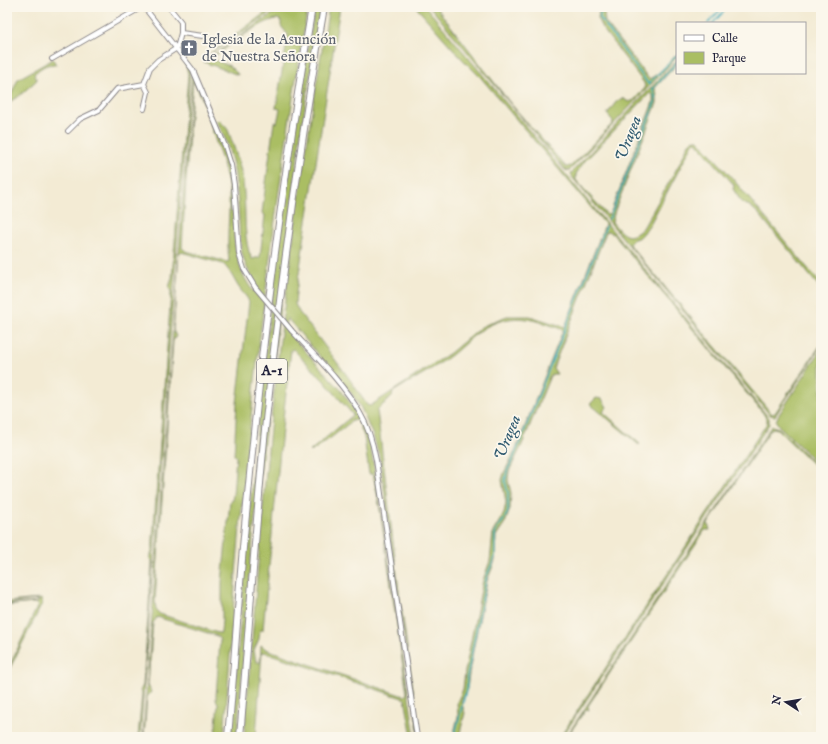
<svg xmlns="http://www.w3.org/2000/svg" width="828" height="744" font-family="'IM FELL English',serif">
<style>
.green{fill:#aabe63;stroke:#66704f;fill-rule:evenodd}
.lines{fill:none;stroke-linecap:round;stroke-linejoin:round}
.stream{stroke:#3fabbe;stroke-width:1.5}
.minor-casing{stroke:#8a8688;stroke-width:6}
.highway-casing{stroke:#8a8688;stroke-width:8}
.minor{stroke:#fff;stroke-width:4}
.highway{stroke:#fff;stroke-width:6}
.minor-bridge-casing{stroke:#8a8688;stroke-width:6;stroke-linecap:butt}
.minor-bridge{stroke:#fff;stroke-width:4}
.labels{text-anchor:middle;dominant-baseline:central;stroke-width:3.5;stroke-linejoin:round;paint-order:stroke}
.shield{fill:#fbf7ec;stroke:#636270;stroke-width:1}
.shield-label{font-size:14px;font-weight:bold;fill:#22223b}
.worship-label{font-size:15px;fill:#5b616d;stroke:#fbf7ec;text-anchor:start}
.water-label{font-size:16px;font-style:italic;fill:#2e596f;stroke:#fbf7ec}
</style>
<rect width="100%" height="100%" fill="#fbf7ec"/>
<filter id="ink" filterUnits="userSpaceOnUse"><feTurbulence type="fractalNoise" baseFrequency=".025" numOctaves="2"/><feDisplacementMap in="SourceGraphic" scale="8" xChannelSelector="R" yChannelSelector="G"/><feConvolveMatrix kernelMatrix="1 2 1 2 8 2 1 2 1" color-interpolation-filters="sRGB"/></filter>
<filter id="wash" filterUnits="userSpaceOnUse"><feTurbulence type="fractalNoise" baseFrequency=".012" numOctaves="4" result="noise"/><feDisplacementMap in="SourceGraphic" scale="16" xChannelSelector="R" yChannelSelector="G"/><feGaussianBlur stdDeviation="0.9" result="paint"/><feColorMatrix in="noise" values="0 0 0 0 0 0 0 0 0 0 0 0 0 0 0 0 0 1.4 0 .05"/><feComposite in="paint" operator="in"/></filter>
<g filter="url(#wash)">
<rect width="100%" height="100%" fill="#f3ebd4"/>
<path class="green" d="M273,7h5l-74,52v-1z
M282,7h26c-30,172 -52,346 -68,520 -7,70 -10,140 -16,210h-9l3,-34 -2,-3v-4l4,-56 -3,-4 -60,-19 -4,6 -5,62 3,7 -4,5 -3,40h-1l49,-662 2,1c13,31 28,64 35,98 9,41 -4,82 25,118l2,-9c-20,-28 -15,-47 -18,-79 -2,-29 -7,-59 -22,-83l3,-1 6,6 3,4c7,20 15,41 16,62 2,19 -1,51 8,67l8,-2 5,-42 -3,-2 12,-91 3,1 3,-14 -4,-1 12,-73 -7,-9v-5l-3,-2c-17,1 -50,28 -66,39v1l18,7 7,7 1,2 -34,-13zM193,81c9,14 13,30 18,45 6,22 16,44 18,68 1,22 -3,44 0,67l-2,1 -41,-11 -4,-3 8,-132zM181,252l42,12c8,7 11,17 17,25 3,5 7,7 9,13l-12,101 -3,52 2,1 -3,39 -1,5 -2,1 -8,81v38l-1,13h-3l-58,-19 -4,-4 -1,-9 18,-260 3,-5 -3,-6 6,-76z
M315,7h6l-21,132 -47,396 -16,202h-6c10,-118 18,-236 31,-353 13,-126 31,-252 53,-377z
M329,7h11l-44,286 -1,11 4,8 50,66 18,27 3,1 80,-53 31,-26 13,-6 13,-5h23l35,11 40,-103 -123,-145 -21,-21 -45,-51h10l343,411v6l-207,313h-2l207,-314v-3l-4,-7 -149,-178 -5,-4 -3,1 -53,136 4,6h-4l-3,2 -29,71 -12,24 -1,9 3,13 -1,16 -4,12 -10,15 -1,25 -8,20 -16,80 -4,28 -6,12 4,12 -6,24h-6l5,-21 -1,-14 6,-13 2,-18 18,-91 7,-19 3,-29 11,-19 2,-11 -4,-22 2,-7 12,-24 47,-119c-28,-11 -49,-18 -77,-3 -12,7 -22,18 -33,27 -18,14 -41,26 -60,38l-1,5 -15,13 22,181 21,146h-1l-24,-161 -12,-95 -4,-26 -6,-19 -12,-28 -10,-15 -64,-75 -2,11 56,61 10,14 14,24 5,16 8,45 37,248h-3l-7,-38 -141,-47h-2l-6,85h-12c9,-103 16,-206 26,-309 15,-141 35,-281 59,-421zM293,349l31,32 29,34 -43,36 1,1 21,-15 20,-16 5,-2 7,18 5,37h4l7,36 27,184 -3,2 -107,-36 -31,-11 -5,-4 -1,18 -4,-2 -2,-11 5,-11 1,-9h3l20,-211 8,-69z
M430,7h6l75,97 55,63 5,-1 41,-42 1,-3 -6,-7 9,-12 6,-4 7,4 5,-2 11,-12 -1,-5 -42,-55 -4,-8 1,-13h6l-1,6 1,9 44,57c11,-5 20,-17 28,-25v3l-108,114 -4,-1z
M53,59l3,6c-8,-3 -17,4 -22,9l3,6 -19,17 -7,4 -4,9v-6l11,-25z
M677,60v4l-22,24 2,7v8l-42,107 -3,12c11,13 16,20 31,6l38,-67 8,-18 5,-4 4,1 29,32 94,112v5l-63,-76 -8,-7 -8,-3 -9,-14 1,-4 -38,-43h-2l-5,9 -41,77 -8,9 -8,3 -3,4 143,170 3,-1 46,-69v2l-46,70 -5,-1 -198,-238 -1,-3 2,-3zM650,93l3,3v6l-43,112 -3,1 -31,-35v-6l8,-12z
M185,62l5,8 -50,667h-2l4,-43 -2,-3 3,-6 9,-124 -2,-2 2,-8 19,-259 -2,-5 3,-9 16,-204z
M821,350v117l-43,-42 -2,-4 2,-5z
M596,398l6,1 5,8 -4,5 37,32 -1,1 -49,-41z
M772,426l7,2 42,42v2l-44,-43 -3,-1 -3,1 -63,95 2,6h-5l-117,176 1,4 -3,-1 -19,28h-1l204,-309z
M40,599l2,1v4l-35,70v-3l31,-66 -4,-2 -27,3v-1l32,-3 1,-1 -8,-1 -25,4v-2z"/>
<g class="lines">
<path class="stream" d="M601,7l-1,11 49,67
M708,23l15,-16
M713,23l15,-16
M649,83l28,-28
M653,89l24,-27
M609,219l46,-117v-6l-3,-8
M454,737l13,-50v-10l20,-102 5,-11 3,-9v-21l3,-7 5,-6 5,-9v-19l-3,-12 2,-10 6,-12 93,-233"/>
</g>
</g>
<g filter="url(#ink)">
<g class="lines">
<g class="minor-casing">
<path id="minor" d="M144,7l49,63 32,76 6,19 3,20 5,69 5,15 11,18
M181,33l22,3
M52,59l90,-52
M144,84l4,8 -4,17
M68,131l12,-12 19,-9 18,-21 27,-5 6,-16 8,-8 19,-12 4,-15v-11l-12,-15
M292,331c24,26 51,52 68,82 9,15 13,31 16,47l41,277"/>
</g>
<g class="highway-casing">
<path id="highway" d="M228,737c7,-77 11,-155 19,-232 15,-167 37,-333 65,-498
M240,737c9,-106 15,-211 26,-317 15,-138 34,-276 58,-413"/>
</g>
<use href="#minor" class="minor"/>
<use href="#highway" class="highway"/>
<g class="minor-bridge-casing">
<path id="minor-bridge" d="M255,287l37,44"/>
</g>
<use href="#minor-bridge" class="minor-bridge"/>
</g>
</g>
<defs>
<g id="church-square" transform="scale(0.9)"><rect x="-9" y="-9" width="18" height="18" rx="4" fill="#6b7280" stroke="#fbf7ec"/><path d="M-1.2-6h2.4v3.5h3.3v2.4h-3.3V6h-2.4V-.1h-3.3v-2.4h3.3Z" fill="#fff"/></g>
</defs>
<g fill-rule="evenodd">
<use href="#church-square" x="189" y="48"/>
</g>
<g class="labels">
<rect class="shield" x="257" y="359" width="30" height="24" rx="3"/>
<g class="shield-label">
<text x="272" y="371">A-1</text>
</g>
<g class="worship-label">
<text x="202" y="39">Iglesia de la Asunción<tspan x="202" dy="17">de Nuestra Señora</tspan></text>
</g>
<g class="water-label">
<text transform="translate(629 139) rotate(-69)">Uragea</text>
<text transform="translate(508 438) rotate(-68)">Uragea</text>
</g>
</g>
<rect width="828" height="744" fill="none" stroke="#fbf7ec" stroke-width="24"/>
<rect x="676" y="22" width="130" height="52" fill="#fbf7ec" stroke="#a4a2a5"/>
<rect x="684" y="35" width="20" height="6" fill="#ffffff" stroke="#a4a2a5"/>
<text x="712" y="42" font-size="12" fill="#22223b">Calle</text>
<rect x="684" y="52" width="20" height="12" fill="#aabe63" stroke="#a4a2a5"/>
<text x="712" y="62" font-size="12" fill="#22223b">Parque</text>
<g transform="translate(786 702) rotate(282)" stroke="#fbf7ec" stroke-width="3" paint-order="stroke">
<path d="M0-3L7 15L0 10L-7 15Z" fill="#22223b"/>
<text y="-6" font-size="11" font-weight="bold" text-anchor="middle" fill="#22223b">N</text>
</g>
</svg>
